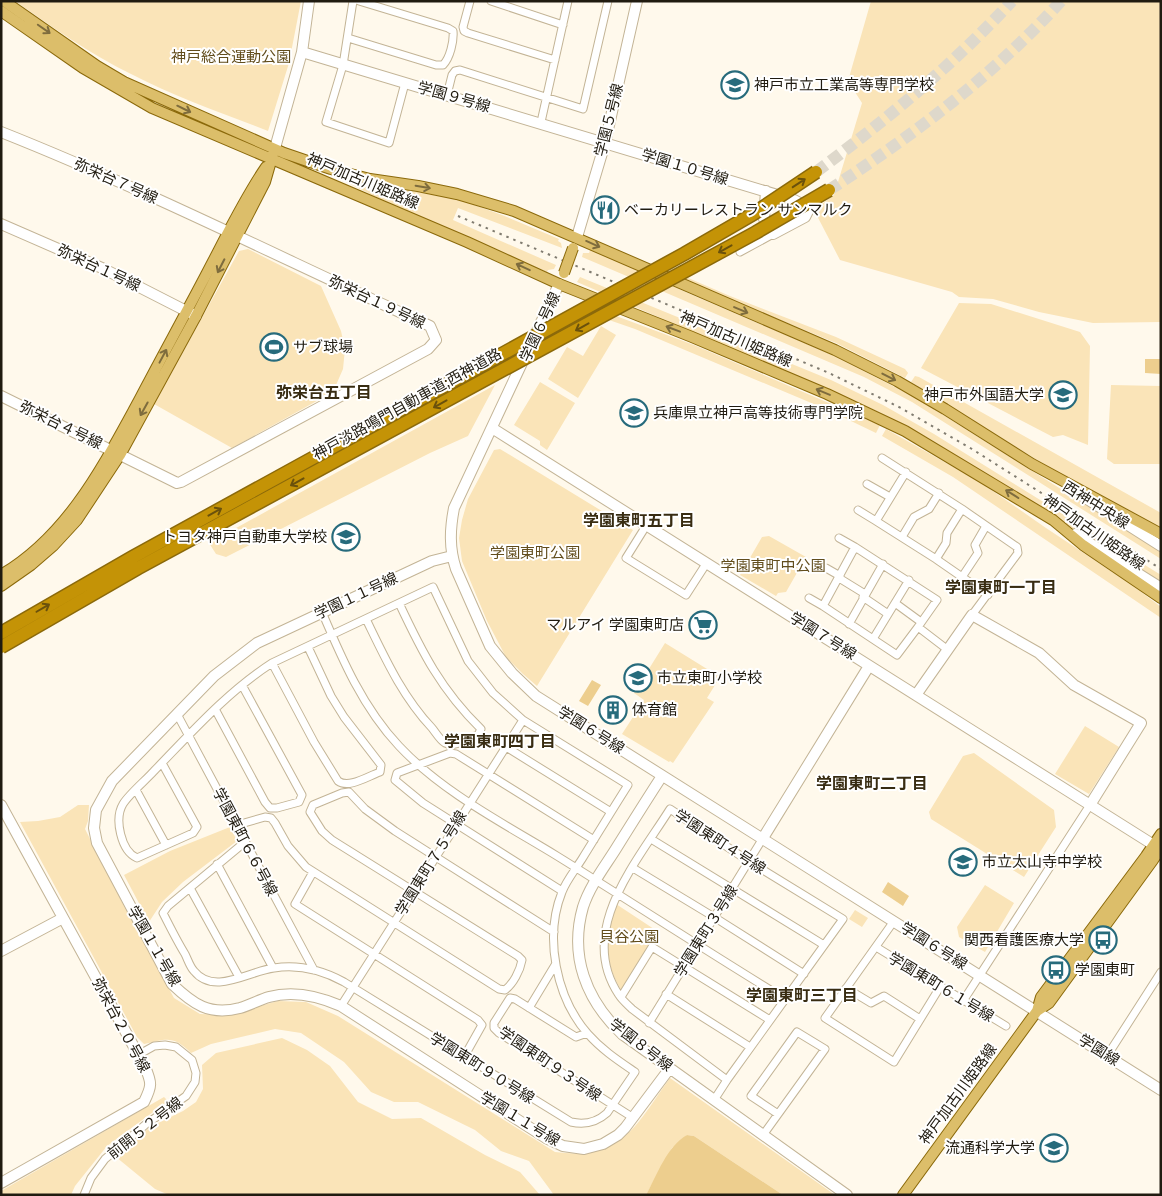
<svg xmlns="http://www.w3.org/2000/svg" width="1162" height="1196" font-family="'Fira Sans Condensed','Noto Sans JP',sans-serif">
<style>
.green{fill:#fae4b8}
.water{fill:#edce8e}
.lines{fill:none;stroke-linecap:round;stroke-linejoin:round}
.highway-tunnel{stroke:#ded8cb;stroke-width:12;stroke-dasharray:12 6;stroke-linecap:butt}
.street-casing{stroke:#c3b496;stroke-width:9}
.secondary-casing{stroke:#c3b496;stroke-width:12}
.primary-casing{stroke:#8b690a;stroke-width:12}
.street{stroke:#fff;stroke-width:7}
.secondary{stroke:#fff;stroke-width:10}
.primary{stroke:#dcbe6a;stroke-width:10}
.rail{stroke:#817c70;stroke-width:2;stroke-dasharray:2.5 5;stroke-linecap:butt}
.primary-bridge-casing{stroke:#8b690a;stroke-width:12;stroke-linecap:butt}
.highway-bridge-casing{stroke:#8b690a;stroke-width:15;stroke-linecap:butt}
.primary-bridge{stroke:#dcbe6a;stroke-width:10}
.highway-bridge{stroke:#c49306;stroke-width:12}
.oneway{stroke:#7e6c3d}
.oneway2{stroke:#6a510c}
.labels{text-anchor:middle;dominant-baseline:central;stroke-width:4;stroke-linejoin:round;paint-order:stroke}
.park-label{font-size:15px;fill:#624d1c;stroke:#fff}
.poi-label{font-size:15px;fill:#201b10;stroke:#fff;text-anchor:start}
.street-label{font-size:15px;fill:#201b10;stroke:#fff}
.neighbourhood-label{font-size:16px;font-weight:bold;fill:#382c12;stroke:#fff}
</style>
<rect width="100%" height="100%" fill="#fff9ec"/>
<path class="green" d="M15,1h286l-12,62 -21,68c-46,-18 -93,-34 -137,-57 -41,-20 -79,-47 -116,-73z
M871,1h290v321l-68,1 -54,-11 -46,-13 -34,-2 -7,-5 -112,-32 -26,-50 20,-15 28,-92 -14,-22z
M345,179l116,21 41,15 57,24 -1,2 3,2 1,5 -104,-40 -5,12 103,45 -2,4 -6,1 -1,2 -151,-65 -52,-26z
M591,248l99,46 147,63 81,42 243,153v7l-249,-157 -48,-25 -282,-120 1,-4h6z
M248,249l73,37 20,45 4,18 -2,20 -10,23 -101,56 -78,-44 85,-153z
M580,277l251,103 52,25 51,29 227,141v9l-231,-145 -51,-27 -302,-130z
M686,277l44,19 106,41 69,32 3,4 -3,5 -69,-35 -155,-64z
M959,303l32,1 89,28 10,14 -2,99 -25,-10 -10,2 -132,-69z
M616,316l78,29 186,80 -4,8 -48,-23 -193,-81 -26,-9z
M601,326l15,9 -38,63 -30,-19 19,-32 16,9z
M915,376l4,1 242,136v18l-87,-48 -163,-101z
M540,382l35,21 -28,47 -7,-5v-4l-26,-16z
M495,385l-27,51 -38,17 -204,104 -10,-3 -7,-11z
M1111,385l50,1v78h-47l-7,-5z
M886,429l94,53 66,46 86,57 29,22v11l-208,-141 -71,-41z
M500,449l133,81 -96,156 -14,-12 -17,-17 -19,-36 -25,-60 -3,-23 3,-18 6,-21 26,-49z
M769,536l37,21 -20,35 -8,1 -2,3 -36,-21 22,-38z
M665,643l55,34 -13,21 7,4 -41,61 -3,-2 -1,1 -47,-28 22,-34 -10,-7z
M1085,726l34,21 -30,47 -34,-20z
M974,753l80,57 2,17 -32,50 -93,-58 -2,-7 34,-56z
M78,805h11l-1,16 -3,8 40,79 49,90 26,16 28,1 50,-14 28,1 32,14 217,136c68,9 80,-26 115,-74l165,117h-52l-89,-59 -7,-1 -15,13 -26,47h-92l-25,-34 -28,-10 -26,-21 -57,-28h-24l-23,-10 -27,-30 -43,-29 -26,-4 -64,15 -20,9c-18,-18 -24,-14 -47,-9l-7,-7 -117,-215 18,-1 22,-4z
M230,827l7,14 -54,41 -21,20 -13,20 -25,-47 46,-24z
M985,885l29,18 -29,49 -26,-15 -2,-10z
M616,904l41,27 -36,59c-18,-31 -16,-53 -5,-86z
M855,910l13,8 -6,9 -13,-8z
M282,1038l25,12 23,16 28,36 34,17 29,-1 64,37 35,17 20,23h-371l-14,-6 -39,-32 34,-30 33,-16 13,-9 7,-13 -1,-24 14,-12z
M164,1097l4,4 -61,45 -32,40 -4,9h-70v-4z"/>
<path class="water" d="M1145,359h16v15l-16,-1z
M592,680l9,5 -13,21 -9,-5z
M888,882l21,14 -6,10 -21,-14z
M687,1135l7,1 89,59h-137c11,-20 21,-49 41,-60z"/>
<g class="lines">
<path class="highway-tunnel" d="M816,172c70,-52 137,-107 196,-171
M829,190c84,-55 164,-114 232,-189"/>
<g class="street-casing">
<path id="street" d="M353,1l-10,64 -17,57 63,21 16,-60
M470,1l-7,26 1,4 4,2 87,27
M491,1l72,24
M348,38l88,27h7c7,-7 11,-24 10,-34l-5,-3 -89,-27
M447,95l5,-20 3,-4 5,-1 123,39 25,-108
M541,122l27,-121
M740,252l33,-18
M882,458l80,51 55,38 1,6 -46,62
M906,472l-30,49 60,38 52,36
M867,484l23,13
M858,510l18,11
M646,526l-20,32 60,37 20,-31
M902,537l12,-20 15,-8 10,-16
M839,538l16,9
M936,559l10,-16 1,-10 15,-24
M826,568l14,8
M962,577l16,-24 -3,-8 11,-19
M839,578l26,16
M863,597l25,17
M809,598l14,8
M895,603l26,19
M322,612c20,47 41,96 77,134 43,46 104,77 158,110 76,47 151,96 228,143
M366,619c19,39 36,77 66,109 4,5 8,12 13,15 9,5 25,-5 33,-8l3,-6c-40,-39 -59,-77 -82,-126
M849,624l34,-60
M918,627l-21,28 -74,-49 32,-59 82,53 -19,27 30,23
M873,639l36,-59
M272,663l42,79 24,39c11,8 30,-5 42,-9l1,-7 -37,-48 -13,-21 -23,-49
M215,709l50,93 5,6h7l22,-6 3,-7 -60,-110
M177,714l137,256
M506,747l105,65
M162,763l35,64 -4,6 -56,25c-16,-7 -23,-39 -14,-54 6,-10 23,-24 31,-33 37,-38 73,-79 118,-108l161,-76 35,74 25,32 30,27 105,65c-16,25 -31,50 -46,74 -7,11 -16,22 -20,33 -18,45 -6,106 26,142 14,16 31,27 47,38l-28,41c-10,9 -23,12 -36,9l-227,-140c-22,-12 -45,-18 -70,-14 -25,3 -60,28 -80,3 -4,-4 -6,-11 -9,-17 -8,-13 -15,-27 -22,-41l5,-7 77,-64
M136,790l30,55
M670,809l80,53 93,57 -116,161 -95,-71c-4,-4 -10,-9 -13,-14 -43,-64 17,-132 51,-186z
M237,825l28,-8 6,1 4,5 13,23 18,21 193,122 6,1c8,-6 15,-19 17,-30l-4,-4 -186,-116 -10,-9 -12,-19 3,-7 29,-12 7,-1 16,17 30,22 159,101
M651,839l173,106
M217,864l56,104
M633,868l81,49 90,57
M313,872l-18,32 183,116 4,5 -18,32
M190,888l49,89
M562,891l-139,-88 -28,-23 2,-7 53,-20 6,1 138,86
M894,921l-69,97 69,44 46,-75
M876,947l130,79
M846,988l25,15 13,-7 36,23
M666,994l84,53
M621,997l31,-50 118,73
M963,1001l127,-196
M341,1006l182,-286
M529,1008l26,-43
M649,1023l114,-185
M587,1033l-11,4 -61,-38 -5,-1 -16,25v5l5,5 133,84
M1107,1056l54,-84
M714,1100l13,-20
M763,1135l62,-86 -28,-17 -46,64 27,18
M84,1195l7,-17 14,-19 40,-34 41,-29 9,-14 1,-9 -4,-13 -16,-13 -11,-2 -11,1 -16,9"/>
</g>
<g class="secondary-casing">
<path id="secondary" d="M302,52l492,148 11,6 3,5 -3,6 -32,17 -9,-15 2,-28
M1,132c146,58 286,129 429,194l6,14 -8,9 -247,133 -4,1 -176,-87
M275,148l27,-96 7,-51
M1,224l101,44 94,48
M577,237l28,-94 32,-142
M559,284l-105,224c-4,21 -5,40 2,61l34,77 22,27 24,23 625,394
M492,428l668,421
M1084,497l77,49
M1075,534l86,54
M452,556l-20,5 -175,82 -43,33 -102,105 -16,29 -2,18 3,15 75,141c21,20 37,32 68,24 10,-3 19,-8 29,-11 25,-7 49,-1 72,9l205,132 17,8 21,3 19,-5 15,-9 7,-7 45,-60
M916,695l56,-80 67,38 35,32 67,38 -51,82
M662,776c-15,23 -30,47 -45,71 -11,18 -27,38 -34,60 -14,49 3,93 39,127l225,161
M1,805l144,262c7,16 7,19 -1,35l-143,81
M763,838l106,-172
M1,951l62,-33"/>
</g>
<g class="primary-casing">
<path id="primary" d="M4,1l93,65 27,16 160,71 47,16 39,10 48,7 39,8 57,17 321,139 62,31 48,28 87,55 129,70
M1,11l82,57 69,40 315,134 92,42 133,53 135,57 78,37 148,89 30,25 78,53
M1,575c65,-38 100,-105 135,-169 24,-46 49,-91 73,-137 18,-34 35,-70 57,-102
M1,586l30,-21 22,-19 24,-26 43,-65 76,-139 69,-134 8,-28
M1037,1011l4,-14 105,-141 15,-22
M903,1195l134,-184 12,-8 104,-143 8,-12"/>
</g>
<use href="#street" class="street"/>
<use href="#secondary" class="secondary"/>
<use href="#primary" class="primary"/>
<path class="rail" d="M458,216l371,157 72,35 71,41 189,120"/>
<g class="primary-bridge-casing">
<path id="primary-bridge" d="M564,273l9,-25"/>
</g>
<g class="highway-bridge-casing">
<path id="highway-bridge" d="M1,633l132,-76 551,-303 69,-40 63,-42
M1,647l137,-79 617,-335 74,-43"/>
</g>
<use href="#primary-bridge" class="primary-bridge"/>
<use href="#highway-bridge" class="highway-bridge"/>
</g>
<defs><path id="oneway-shaft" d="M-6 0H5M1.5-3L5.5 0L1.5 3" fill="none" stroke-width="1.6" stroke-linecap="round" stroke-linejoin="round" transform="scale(1.25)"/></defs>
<g class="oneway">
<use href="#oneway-shaft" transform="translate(44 29) rotate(35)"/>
<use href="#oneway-shaft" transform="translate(184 109) rotate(26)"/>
<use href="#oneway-shaft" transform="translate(423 187) rotate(10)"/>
<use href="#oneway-shaft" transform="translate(593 244) rotate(24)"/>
<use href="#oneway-shaft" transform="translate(221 266) rotate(117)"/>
<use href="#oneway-shaft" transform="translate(523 267) rotate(-155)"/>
<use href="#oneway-shaft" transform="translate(741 310) rotate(23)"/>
<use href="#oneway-shaft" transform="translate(673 329) rotate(-159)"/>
<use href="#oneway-shaft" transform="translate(163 356) rotate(-62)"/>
<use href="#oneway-shaft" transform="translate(889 377) rotate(27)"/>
<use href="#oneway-shaft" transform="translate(823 392) rotate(-157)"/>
<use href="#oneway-shaft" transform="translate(144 409) rotate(119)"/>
<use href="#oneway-shaft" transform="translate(1012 494) rotate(-148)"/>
</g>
<g class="oneway2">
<use href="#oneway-shaft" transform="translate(799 183) rotate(-33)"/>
<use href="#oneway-shaft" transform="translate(725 249) rotate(151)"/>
<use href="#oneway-shaft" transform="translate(582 327) rotate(151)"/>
<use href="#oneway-shaft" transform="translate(440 404) rotate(151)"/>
<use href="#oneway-shaft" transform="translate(297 482) rotate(151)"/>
<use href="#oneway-shaft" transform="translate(215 512) rotate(-29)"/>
<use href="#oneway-shaft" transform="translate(43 608) rotate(-30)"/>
</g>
<defs>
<g id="school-ring" transform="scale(1.4375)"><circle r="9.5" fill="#fff" stroke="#276b7c" stroke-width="1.5"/><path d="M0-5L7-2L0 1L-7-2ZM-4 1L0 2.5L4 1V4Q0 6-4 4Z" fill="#276b7c"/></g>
<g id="restaurant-ring" transform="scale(1.4375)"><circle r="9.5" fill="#fff" stroke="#276b7c" stroke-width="1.5"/><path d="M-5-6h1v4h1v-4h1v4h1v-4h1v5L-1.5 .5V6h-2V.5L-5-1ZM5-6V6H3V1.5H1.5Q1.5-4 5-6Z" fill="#276b7c"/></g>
<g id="stadium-ring" transform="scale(1.4375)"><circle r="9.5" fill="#fff" stroke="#276b7c" stroke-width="1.5"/><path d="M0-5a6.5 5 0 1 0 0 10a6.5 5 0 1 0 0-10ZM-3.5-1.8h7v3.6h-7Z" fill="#276b7c"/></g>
<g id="university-ring" transform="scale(1.4375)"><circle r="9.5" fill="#fff" stroke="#276b7c" stroke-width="1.5"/><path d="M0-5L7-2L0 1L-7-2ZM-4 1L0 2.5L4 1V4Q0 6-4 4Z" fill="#276b7c"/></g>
<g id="supermarket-ring" transform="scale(1.4375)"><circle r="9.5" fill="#fff" stroke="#276b7c" stroke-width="1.5"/><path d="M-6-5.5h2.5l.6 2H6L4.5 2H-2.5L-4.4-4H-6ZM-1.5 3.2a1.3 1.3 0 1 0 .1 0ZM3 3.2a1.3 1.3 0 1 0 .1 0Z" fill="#276b7c"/></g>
<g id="building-ring" transform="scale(1.4375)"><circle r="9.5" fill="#fff" stroke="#276b7c" stroke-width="1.5"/><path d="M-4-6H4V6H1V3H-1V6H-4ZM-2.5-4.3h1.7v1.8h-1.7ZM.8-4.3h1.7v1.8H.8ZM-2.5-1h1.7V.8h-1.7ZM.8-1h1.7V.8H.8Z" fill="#276b7c"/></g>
<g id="bus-ring" transform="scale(1.4375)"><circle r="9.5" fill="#fff" stroke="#276b7c" stroke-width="1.5"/><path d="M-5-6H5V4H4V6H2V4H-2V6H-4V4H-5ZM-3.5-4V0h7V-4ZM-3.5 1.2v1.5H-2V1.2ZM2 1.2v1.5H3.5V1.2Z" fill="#276b7c"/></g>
</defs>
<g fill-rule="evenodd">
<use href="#school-ring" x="735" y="85"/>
<use href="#restaurant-ring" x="605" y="210"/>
<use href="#stadium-ring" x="274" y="347"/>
<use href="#university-ring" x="1063" y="395"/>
<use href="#school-ring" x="634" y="413"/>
<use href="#school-ring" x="346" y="537"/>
<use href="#supermarket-ring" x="703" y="625"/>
<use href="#school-ring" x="638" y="678"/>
<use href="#building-ring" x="613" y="710"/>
<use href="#school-ring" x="963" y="862"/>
<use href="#bus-ring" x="1103" y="940"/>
<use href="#bus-ring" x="1056" y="970"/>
<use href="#university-ring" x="1054" y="1148"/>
</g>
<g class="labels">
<g class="park-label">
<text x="231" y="57">神戸総合運動公園</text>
<text x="535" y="553">学園東町公園</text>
<text x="773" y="566">学園東町中公園</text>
<text x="629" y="937">貝谷公園</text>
</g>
<g class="poi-label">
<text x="754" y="85">神戸市立工業高等専門学校</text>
<text x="624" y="210">ベーカリーレストラン サンマルク</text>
<text x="293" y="347">サブ球場</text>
<text x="1044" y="395" text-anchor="end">神戸市外国語大学</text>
<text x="653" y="413">兵庫県立神戸高等技術専門学院</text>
<text x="327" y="537" text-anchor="end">トヨタ神戸自動車大学校</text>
<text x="684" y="625" text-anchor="end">マルアイ 学園東町店</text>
<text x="657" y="678">市立東町小学校</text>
<text x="632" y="710">体育館</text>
<text x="982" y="862">市立太山寺中学校</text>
<text x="1084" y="940" text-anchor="end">関西看護医療大学</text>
<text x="1075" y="970">学園東町</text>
<text x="1035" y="1148" text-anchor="end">流通科学大学</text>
</g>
<g class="street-label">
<text transform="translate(454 97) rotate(16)">学園９号線</text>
<text transform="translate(609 120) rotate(-76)">学園５号線</text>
<text transform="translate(685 167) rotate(17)">学園１０号線</text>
<text transform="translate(116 181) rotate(24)">弥栄台７号線</text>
<text transform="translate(363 181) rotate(23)">神戸加古川姫路線</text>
<text transform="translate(99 268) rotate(25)">弥栄台１号線</text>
<text transform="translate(377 302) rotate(25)">弥栄台１９号線</text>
<text transform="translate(540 327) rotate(-65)">学園６号線</text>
<text transform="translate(736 339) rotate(23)">神戸加古川姫路線</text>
<text transform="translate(407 404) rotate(-29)">神戸淡路鳴門自動車道;西神道路</text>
<text transform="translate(61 425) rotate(26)">弥栄台４号線</text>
<text transform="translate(1096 505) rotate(32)">西神中央線</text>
<text transform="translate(1094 532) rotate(35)">神戸加古川姫路線</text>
<text transform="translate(356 596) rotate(-25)">学園１１号線</text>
<text transform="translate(823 636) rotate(32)">学園７号線</text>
<text transform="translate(591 730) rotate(32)">学園６号線</text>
<text transform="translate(245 842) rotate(62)">学園東町６６号線</text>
<text transform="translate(720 842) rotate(33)">学園東町４号線</text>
<text transform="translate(431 863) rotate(-58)">学園東町７５号線</text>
<text transform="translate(706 931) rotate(-58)">学園東町３号線</text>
<text transform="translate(154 946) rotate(60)">学園１１号線</text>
<text transform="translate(934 946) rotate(32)">学園６号線</text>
<text transform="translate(941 987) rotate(31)">学園東町６１号線</text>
<text transform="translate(121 1025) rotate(62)">弥栄台２０号線</text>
<text transform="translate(641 1045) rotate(38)">学園８号線</text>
<text transform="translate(1099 1050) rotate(32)">学園線</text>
<text transform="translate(550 1064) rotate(34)">学園東町９３号線</text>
<text transform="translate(482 1068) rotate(32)">学園東町９０号線</text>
<text transform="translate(958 1094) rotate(-54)">神戸加古川姫路線</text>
<text transform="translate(520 1119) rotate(31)">学園１１号線</text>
<text transform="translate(145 1128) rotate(-38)">前開５２号線</text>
</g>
<g class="neighbourhood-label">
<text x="324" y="392">弥栄台五丁目</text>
<text x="639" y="520">学園東町五丁目</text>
<text x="1001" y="587">学園東町一丁目</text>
<text x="500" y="741">学園東町四丁目</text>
<text x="872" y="783">学園東町二丁目</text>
<text x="802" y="995">学園東町三丁目</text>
</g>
</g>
<rect width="1162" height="1196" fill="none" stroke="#201b10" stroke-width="5"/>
</svg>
